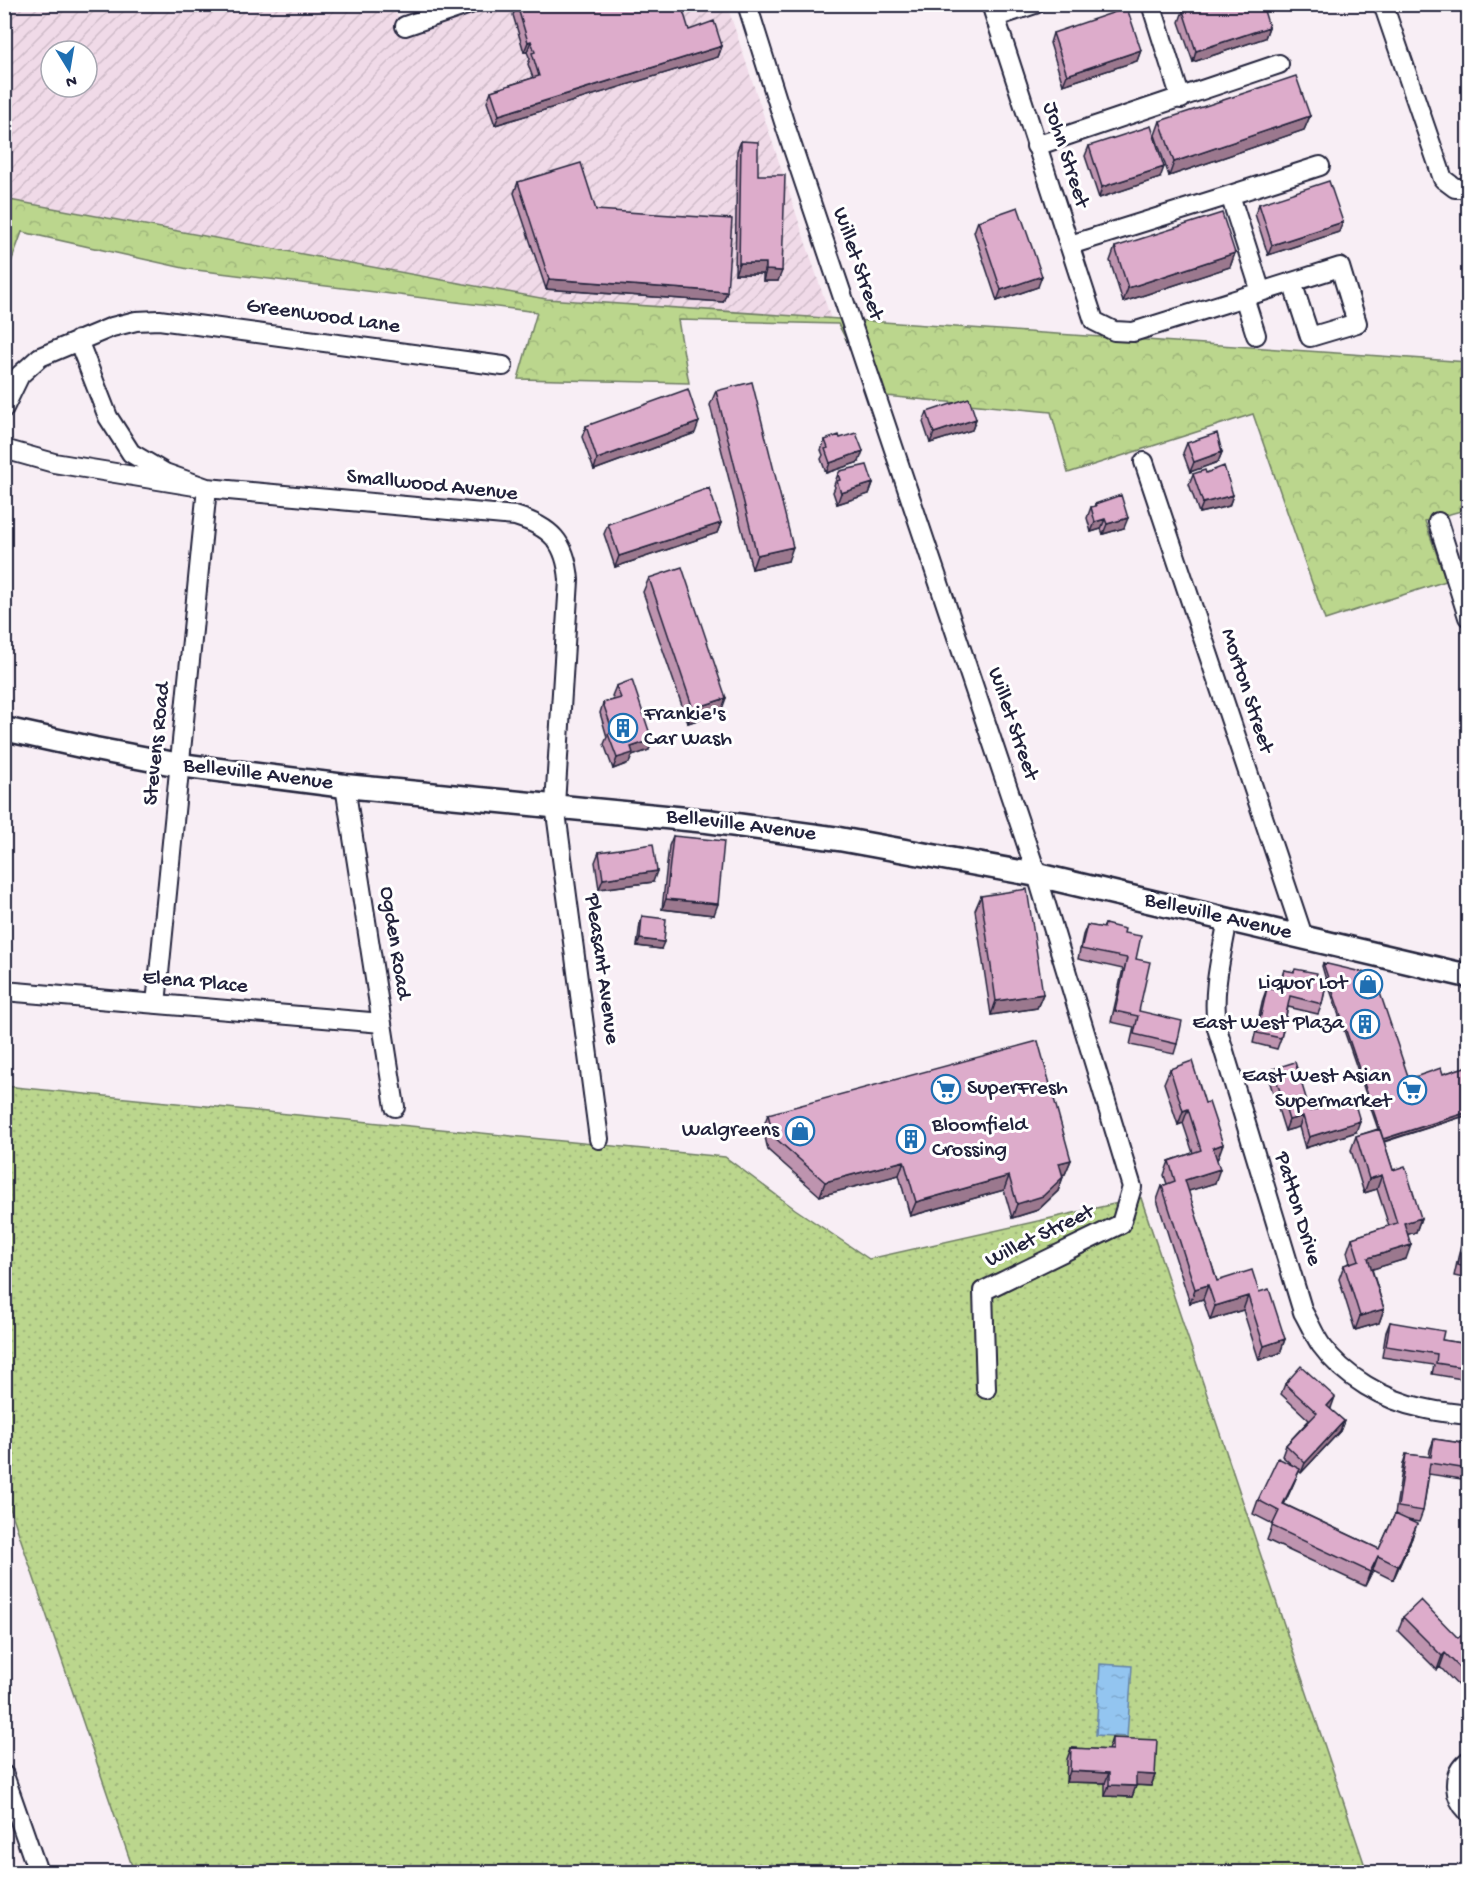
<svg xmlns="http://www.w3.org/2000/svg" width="1473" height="1877" font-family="'Gochi Hand',sans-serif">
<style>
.industrial{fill:url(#industrial-furrows);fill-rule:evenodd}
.grass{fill:url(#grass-dots);stroke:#6e7c64;stroke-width:1.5}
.forest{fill:url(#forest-crowns);stroke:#6e7c64;stroke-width:1.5}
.water{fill:url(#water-ripples);stroke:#6684a8;stroke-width:1.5}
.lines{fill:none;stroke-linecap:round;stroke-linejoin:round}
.minor-casing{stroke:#22223b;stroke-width:22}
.major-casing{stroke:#22223b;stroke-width:27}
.minor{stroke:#fff;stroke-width:18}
.major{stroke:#fff;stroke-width:22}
.wall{fill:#be94af;stroke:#22223b;stroke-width:1.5}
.shaded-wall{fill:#9b788e;stroke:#22223b;stroke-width:1.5}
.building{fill:#ddaccb;stroke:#22223b;stroke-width:1.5}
.labels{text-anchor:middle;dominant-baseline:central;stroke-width:6;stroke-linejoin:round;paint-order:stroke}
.street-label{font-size:22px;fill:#22223b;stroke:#fff}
.poi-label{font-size:22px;fill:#22223b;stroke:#fff;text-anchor:end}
</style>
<defs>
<pattern id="industrial-furrows" width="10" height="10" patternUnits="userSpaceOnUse" patternTransform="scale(1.5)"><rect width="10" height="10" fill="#f0dae8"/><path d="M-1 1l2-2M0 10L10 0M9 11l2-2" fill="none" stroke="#cebbc8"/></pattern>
<pattern id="grass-dots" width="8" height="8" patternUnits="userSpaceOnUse" patternTransform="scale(1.5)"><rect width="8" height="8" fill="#bbd68d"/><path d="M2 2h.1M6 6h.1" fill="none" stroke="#a0b77b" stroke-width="1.8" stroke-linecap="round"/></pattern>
<pattern id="forest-crowns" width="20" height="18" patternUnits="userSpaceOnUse" patternTransform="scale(1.5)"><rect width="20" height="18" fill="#bbd68d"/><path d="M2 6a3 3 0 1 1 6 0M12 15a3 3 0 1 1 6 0" fill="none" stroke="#a0b77b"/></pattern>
<pattern id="water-ripples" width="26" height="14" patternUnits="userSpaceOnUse" patternTransform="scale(1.5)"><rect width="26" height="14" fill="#93c5f0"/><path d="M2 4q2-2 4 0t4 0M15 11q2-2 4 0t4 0" fill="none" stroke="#7ea9cf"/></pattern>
</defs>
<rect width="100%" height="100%" fill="#f8eef5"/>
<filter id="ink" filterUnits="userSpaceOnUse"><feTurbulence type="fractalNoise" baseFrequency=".0167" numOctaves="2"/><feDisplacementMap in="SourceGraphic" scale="12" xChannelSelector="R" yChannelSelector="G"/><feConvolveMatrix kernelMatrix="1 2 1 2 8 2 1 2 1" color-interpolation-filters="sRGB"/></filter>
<g filter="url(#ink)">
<path class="industrial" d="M4,5h386l19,29 96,-29h222l104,314 -285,-20 -541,-100zM51,51h36v36h-36z"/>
<path class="grass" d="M4,1086l721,71 70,52 74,50 272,-61 226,674h-1233l-129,-379z"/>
<path class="forest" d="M4,199l542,100 922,63v147l-43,12 21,60 -121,39 -72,-206 -185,59 -17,-61 -176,-17 -37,-71 -160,-4 11,63 -171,-4 19,-67 -349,-43 -166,-37 -16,44 -1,-1z"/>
<path class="water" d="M1100,1664l32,2 -5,71 -31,-2z"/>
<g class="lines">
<g class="minor-casing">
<path id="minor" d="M747,4l37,118 253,753 95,312 -11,37 -138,67 3,98
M991,4l103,317 20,10 19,1 207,-65 17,56 -47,14 -18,-55
M1151,4l30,95
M1383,4l60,175 12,9h13
M996,17l39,-13
M405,26l65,-22
M1036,146l243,-82
M1230,195l90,-29
M1070,245l160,-50 31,97
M1244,297l12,38
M78,340l30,77 23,36 34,20 42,15 308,28c36,11 51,26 54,64l-14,225 44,334
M4,408l16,-33 20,-18 72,-30 24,-6 23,-1 344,46
M4,449l50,14 153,25 -51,516
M1144,462l159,474
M1438,522l30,95
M345,786l50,321
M1228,919c-7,39 -16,70 -11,109l86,284c6,10 11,23 18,33 23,32 63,55 101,63 15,4 31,5 46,7
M4,991l378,32
M1468,1761c-18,14 -14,37 0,51
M4,1775l34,97"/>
</g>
<g class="major-casing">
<path id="major" d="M4,729l91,20 85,16 165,21 362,35 132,18 198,36 431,101"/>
</g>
<use href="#minor" class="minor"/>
<use href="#major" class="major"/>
</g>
<path class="wall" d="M517,4l172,26 33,16 -4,11 -223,68 -8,-23 4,-11 42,-13 -5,-14 2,-5 -3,-7h-3l-11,-37z
M1183,11l86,16 -4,11 -72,24 -14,-40z
M1053,33l88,17 -4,11 -74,24 -13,-42z
M1310,116l-6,14 -135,46 -14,-41 5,-14z
M741,141l17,34 20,106h-15v-7h-28l2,-123z
M1089,146l71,32 -61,20 -14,-42z
M518,182l78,28 131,82 -4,10 -177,-13 -32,-96z
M1259,204l80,28 -71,23 -13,-41z
M978,221l60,66 -41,14 -23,-69z
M1115,247l120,6 -5,14 -107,35 -13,-41z
M716,391l72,170 -36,8 -42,-164z
M927,412l49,7 -4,11 -42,13 -7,-21z
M586,426l109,7 -101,37 -12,-33z
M825,440l34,22 -33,11 -5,-14 2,-4 -2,-5z
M1187,443l35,9 -4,10 -28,10 -7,-19z
M1206,473l27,22 -4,11 -30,7 -10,-29 4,-10z
M838,474l35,9 -4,11 -32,10 -4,-12 2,-5 -1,-2z
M1095,504l29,24 -21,6 -2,-5 -10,3 -4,-14 4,-11h3z
M721,523l-4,10 -102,34 -11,-33 4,-10z
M649,578l72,134 -33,11 -45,-131z
M616,686l36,54 -3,10 -17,6 -3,7 -16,6 -9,-25 3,-7 -7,-24 3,-10 11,-3 -2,-4z
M673,836l41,79 -52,-6 7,-63z
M599,852l54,30 -54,7 -4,-27z
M981,896l62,98 -6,14 -46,7 -16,-105z
M642,916l19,33 -24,-3 3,-23z
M1105,924l19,9 12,26 3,52 38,33 -3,10 -44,-9 4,-18 -23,-5 12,-53 -45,-10 5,-24 4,-10 16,3z
M1323,963l86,116 34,-5 25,-8v49l-84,27 9,28 28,48 -5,14 -8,2 -2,25 -34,10 12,40 -5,14 -24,7 -16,-51 5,-14 6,-2 -3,-11 5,-14 37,-12 -12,-37 -13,4 -13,-43 5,-14 22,-7 -51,-148 -5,23 -4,10 -30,-7 -7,31 -4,11 -24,-6 10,-44 4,-11 11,3 6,-21 42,10 -4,-14z
M1170,1069l48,89 -1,1 -2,24 -27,8 29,90 42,11 26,47 -5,14 -21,7 -16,-50 -33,10 -7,-21 -13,4 -33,-103 5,-14 5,-2 -3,-9 5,-14 24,-8 -10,-30 -5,2 -14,-42z
M1273,1069l37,42 46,21 -51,16 -6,-21 -14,4 -16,-51z
M768,1114l303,46 -6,14h-3l1,3 -5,14 -20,19 -26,8 -8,-28 -94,26 -11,-41 -79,21 -52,-46 -5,-22z
M1468,1212v67l-14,-3z
M1390,1322l52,18 26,4v36l-36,-6 2,-9 -52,-8 4,-25z
M1285,1384l46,24 -1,1 14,12 -4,10 -39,42 -2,-2 -15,33 95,45 16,-35 8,-50 3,-10 23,3 1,-7 4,-11 34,5v42h-1l1,-6 -39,-6 -6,37 -4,11 -12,-2 5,18 -19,42 -20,-10 -8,16 -98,-46 6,-16 -20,-10 5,-14 34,-35 -10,-9 4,-11 23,-25 -28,-26z
M1403,1617l65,25v54l-28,-29 -3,3 -39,-39z
M1112,1738l43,37 -4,11 -15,-1 -4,12 -27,-1v-13l-39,-1 1,-23 4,-11 37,2z"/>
<path class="shaded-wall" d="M1269,27l-4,11 -72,24 3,-11z
M531,41l-4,11h-3l4,-10z
M722,46l-4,11 -223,68 4,-10z
M1141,50l-4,11 -74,24 4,-10z
M1310,116l-6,14 -135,46 5,-14z
M1164,167l-4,11 -61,20 3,-11z
M1343,222l-4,10 -71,23 4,-10z
M1235,253l-5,14 -107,35 5,-14z
M739,263h27l-3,11h-28z
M766,270l16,1 -4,10h-15z
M1042,276l-4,11 -41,14 4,-11z
M549,279l178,13 -4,10 -177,-13z
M976,419l-4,11 -42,13 4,-10z
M699,422l-4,11 -101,37 3,-11z
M863,451l-4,11 -33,11 4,-10z
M1222,452l-4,10 -28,10 4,-10z
M873,483l-4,11 -32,10 4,-11z
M1233,495l-4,11 -30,7 4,-10z
M1128,518l-4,10 -21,6 4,-10z
M1105,519l-4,10 -10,3 4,-10z
M721,523l-4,10 -102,34 4,-11z
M793,547l-5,14 -36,8 5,-14z
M726,698l-5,14 -33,11 5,-14z
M652,740l-3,10 -17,6 -3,7 -16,6 4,-11 14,-11z
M657,871l-4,11 -54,7 4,-10z
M666,899l52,5 -4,11 -52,-6z
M640,939l24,3 -3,7 -24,-3z
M1043,994l-6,14 -46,7 5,-14z
M1188,1109l-5,14 -5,2 5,-14z
M1468,1112v3l-86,27 1,-3z
M1303,1116l-4,11 -14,4 4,-11z
M1360,1121l-4,11 -51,16 4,-11z
M1223,1144l-5,14 -10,4 5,-14z
M1071,1160l-6,14 -11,3 5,-14z
M904,1161l-5,14 -79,21 5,-14z
M1220,1169l-5,14 -36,11 6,-14z
M1382,1175l-5,14 -13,4 5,-14z
M1009,1176l-5,14 -94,26 6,-14z
M1063,1177l-5,14 -20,19 -26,8 5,-14z
M1421,1218l-5,14 -17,5 5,-14z
M1411,1245l-5,14 -43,13 5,-14z
M1208,1285l-5,14 -13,4 5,-14z
M1248,1296l-5,14 -33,10 5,-14z
M1384,1309l-5,14 -24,7 5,-14z
M1285,1339l-5,14 -21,7 5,-14z
M1335,1397l-4,11 -8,8 4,-10z
M1344,1421l-4,10 -39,42 4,-10z
M1300,1469l-6,14 -16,35 5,-14z
M1417,1524l-5,14 -19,42 5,-14z
M1378,1556l-5,14 -8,16 5,-14z
M1445,1653l-5,14 -3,3 5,-14z
M1070,1771l39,2 -4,10 -39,-1z
M1136,1774l19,1 -4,11 -19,-1z
M1109,1785l27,1 -4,11 -27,-1z"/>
<path class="building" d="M681,4l8,26 25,-9 8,25 -223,69 -8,-24 48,-15 -7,-23 3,-1 -4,-11 -3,1 -11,-37z
M1203,4h59l7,23 -73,24 -13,-40z
M1127,8l14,42 -74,25 -14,-42z
M1296,76l14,40 -136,46 -14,-41z
M1151,126l13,41 -62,20 -13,-41z
M741,141l17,1v33h27l-3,96 -16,-1v-7h-27z
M581,163l15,47 136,9 -5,73 -178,-13 -31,-97z
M1329,181l14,41 -71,23 -13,-41z
M1018,207l24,69 -41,14 -23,-69z
M1222,213l13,40 -107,35 -13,-41z
M752,382l41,165 -36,8 -41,-164z
M688,389l11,33 -102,37 -11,-33z
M969,398l7,21 -42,14 -7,-21z
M856,433l7,18 -33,12 -5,-14 3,-1 -3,-8 14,-5 1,3z
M1217,433l5,19 -28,10 -7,-19z
M867,465l6,18 -32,10 -4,-12 3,-1 -2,-6 2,-3z
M1224,466l9,29 -30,8 -10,-29 12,-4 1,3z
M709,488l12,35 -102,33 -11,-32z
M1121,495l7,23 -21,6 -2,-5 -10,3 -4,-15 5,-1 -1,-2z
M682,567l44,131 -33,11 -44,-131z
M632,680l20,60 -21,7 2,6 -16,5 -9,-24 5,-2 -10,-29 18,-5 -5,-12z
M673,836l51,5 -6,63 -52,-5z
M653,844l4,27 -54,8 -4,-27z
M1027,889l16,105 -47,7 -15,-105z
M642,916l24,3 -2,23 -24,-3z
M1105,924l20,5 -1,4 17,3 -5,23 14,3 -11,49 43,10 -5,23 -43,-10 4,-18 -23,-5 12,-53 -46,-9 6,-24 17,3z
M1323,963l51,12 35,104 32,-11 2,6 25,-8v46l-85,27z
M1295,969l22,4 -1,4 11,3 -5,24 -32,-8 -9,42 -24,-5 10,-45 12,3 5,-21 10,2z
M1038,1041l33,119 -12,3 4,14 -20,19 -26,8 -8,-28 -93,26 -12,-41 -79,21 -52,-46 -5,-22z
M1192,1061l13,42 4,-1 14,42 -10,4 7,21 -35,11 32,101 35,-11 7,22 10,-3 16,50 -21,7 -16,-50 -33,10 -7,-21 -13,4 -33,-103 13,-5 -6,-20 32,-11 -13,-41 -5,2 -13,-42z
M1295,1062l15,49 43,-13 7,23 -51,16 -6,-21 -14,4 -16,-51z
M1380,1129l13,41 12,-4 16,52 -17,5 7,22 -43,13 16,51 -24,7 -16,-51 15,-5 -7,-22 45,-15 -15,-48 -13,4 -13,-43z
M1468,1218v50l-10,-3z
M1390,1322l54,9 -2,9 26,4v24l-32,-5 1,-9 -51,-8z
M1301,1366l34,31 -8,9 17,15 -39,42 -19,-18 31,-32 -32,-29z
M1434,1439l34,5v25l-38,-6 -7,48 -25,-4 8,-53 25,3z
M1278,1458l22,11 -17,35 96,45 16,-35 22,10 -19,42 -20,-10 -8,16 -98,-46 7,-15 -21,-11z
M1421,1600l37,38 4,-3 6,7v34l-23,-23 -3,3 -39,-39z
M1112,1738l45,2 -2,35 -19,-1v12l-27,-1v-12l-39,-2 1,-23 41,2z"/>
</g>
<defs>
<g id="building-ring" transform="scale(1.5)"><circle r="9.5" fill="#fff" stroke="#1f6fb2" stroke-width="1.5"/><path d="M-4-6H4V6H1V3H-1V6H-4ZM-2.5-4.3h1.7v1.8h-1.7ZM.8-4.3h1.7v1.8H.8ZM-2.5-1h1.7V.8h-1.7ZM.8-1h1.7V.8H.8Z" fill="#1f6fb2"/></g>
<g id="shop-ring" transform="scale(1.5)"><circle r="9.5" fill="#fff" stroke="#1f6fb2" stroke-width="1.5"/><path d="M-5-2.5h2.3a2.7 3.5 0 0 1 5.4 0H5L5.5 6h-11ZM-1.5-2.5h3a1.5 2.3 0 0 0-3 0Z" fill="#1f6fb2"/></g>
<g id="supermarket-ring" transform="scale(1.5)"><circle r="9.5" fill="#fff" stroke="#1f6fb2" stroke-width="1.5"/><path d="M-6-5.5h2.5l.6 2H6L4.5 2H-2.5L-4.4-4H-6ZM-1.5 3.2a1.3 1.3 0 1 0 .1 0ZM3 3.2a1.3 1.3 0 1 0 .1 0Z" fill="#1f6fb2"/></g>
</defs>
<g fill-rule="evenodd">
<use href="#building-ring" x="623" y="728"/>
<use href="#shop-ring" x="1368" y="984"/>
<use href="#building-ring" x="1365" y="1024"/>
<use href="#supermarket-ring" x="946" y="1089"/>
<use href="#supermarket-ring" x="1412" y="1090"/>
<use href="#shop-ring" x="800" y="1131"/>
<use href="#building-ring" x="911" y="1139"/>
</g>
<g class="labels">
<g class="street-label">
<text transform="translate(1065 155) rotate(72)">John Street</text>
<text transform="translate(857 264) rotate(71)">Willet Street</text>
<text transform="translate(323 317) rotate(8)">Greenwood Lane</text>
<text transform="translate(432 486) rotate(6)">Smallwood Avenue</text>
<text transform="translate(1246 691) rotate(72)">Morton Street</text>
<text transform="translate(1012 724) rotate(71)">Willet Street</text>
<text transform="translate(158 744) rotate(-84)">Stevens Road</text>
<text transform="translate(258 775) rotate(7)">Belleville Avenue</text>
<text transform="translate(741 826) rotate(7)">Belleville Avenue</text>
<text transform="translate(1218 917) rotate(13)">Belleville Avenue</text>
<text transform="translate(394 943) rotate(81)">Ogden Road</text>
<text transform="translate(601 969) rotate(82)">Pleasant Avenue</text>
<text transform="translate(195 983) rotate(5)">Elena Place</text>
<text transform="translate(1297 1209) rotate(73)">Patton Drive</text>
<text transform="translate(1040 1237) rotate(-26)">Willet Street</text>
</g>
<g class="poi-label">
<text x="644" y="715" text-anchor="start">Frankie's<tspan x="644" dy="25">Car Wash</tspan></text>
<text x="1347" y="984">Liquor Lot</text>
<text x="1344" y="1024">East West Plaza</text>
<text x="1391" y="1077">East West Asian<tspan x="1391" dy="25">Supermarket</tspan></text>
<text x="967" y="1089" text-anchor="start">SuperFresh</text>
<text x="932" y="1126" text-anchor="start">Bloomfield<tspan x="932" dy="25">Crossing</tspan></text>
<text x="779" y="1131">Walgreens</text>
</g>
</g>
<rect width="1473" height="1877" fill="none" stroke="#fff" stroke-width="24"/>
<rect x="12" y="12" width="1449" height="1853" fill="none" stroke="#22223b" stroke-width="2" filter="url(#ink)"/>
<g transform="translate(69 69) rotate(169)"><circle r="28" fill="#ffffff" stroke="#a7a7b1" stroke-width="1.5"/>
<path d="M0-4.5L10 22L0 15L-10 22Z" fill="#1f6fb2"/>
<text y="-9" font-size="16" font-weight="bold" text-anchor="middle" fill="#22223b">N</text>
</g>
</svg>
